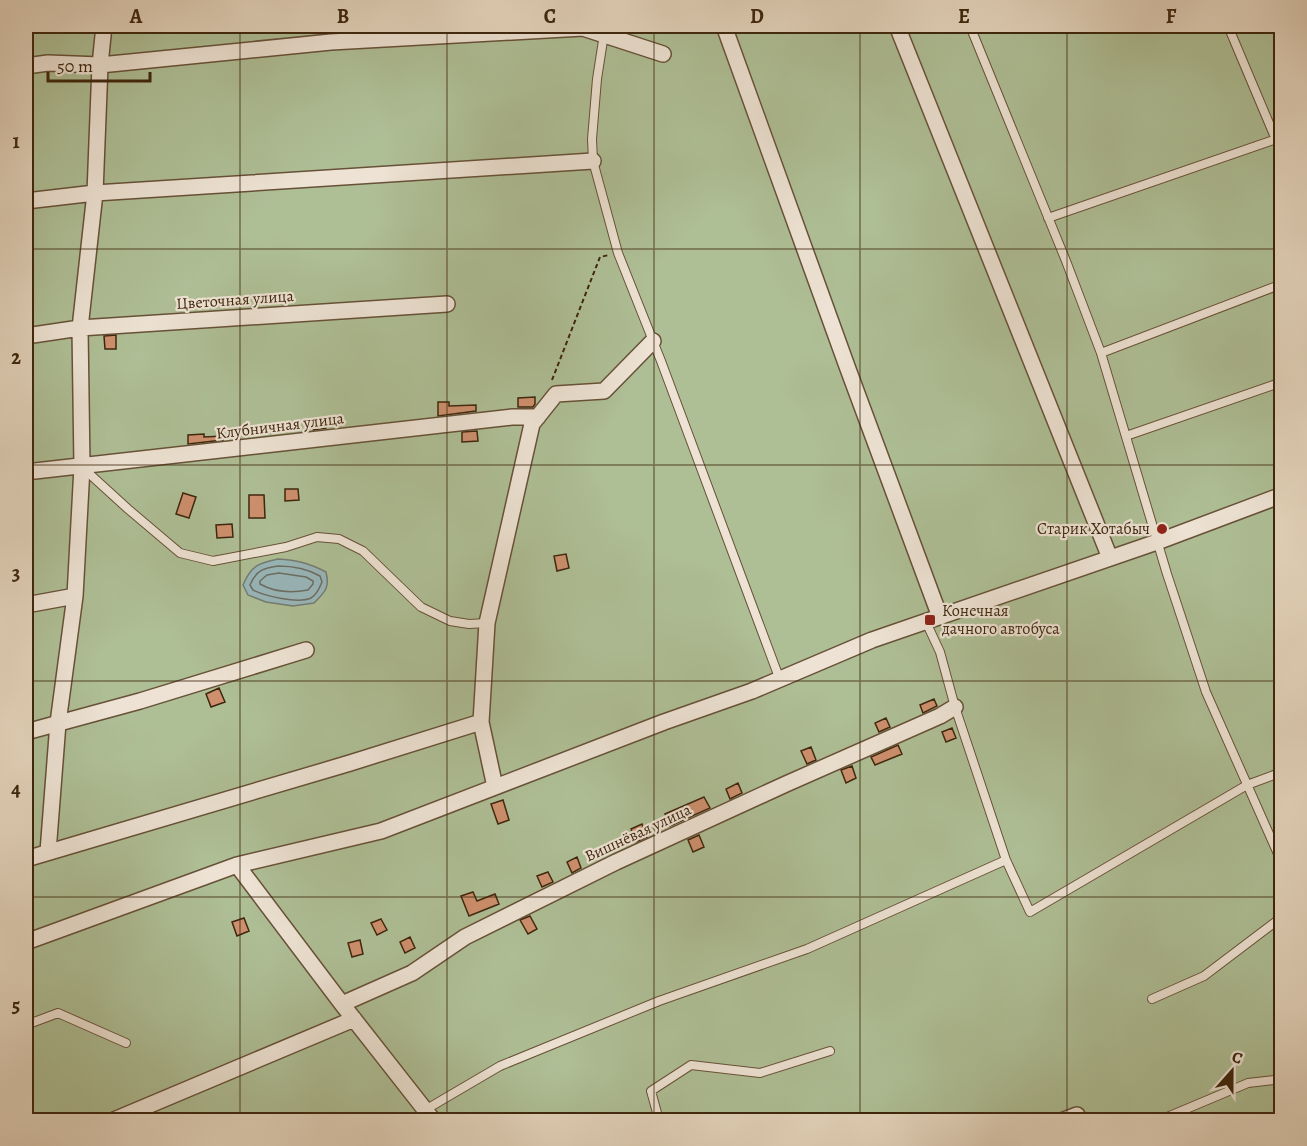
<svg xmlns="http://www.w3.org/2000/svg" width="1307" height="1146" font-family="Alegreya,serif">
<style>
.green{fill:#aebe95;stroke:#767251;stroke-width:1.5}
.water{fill:#98b6b9;stroke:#747c74;stroke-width:1.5}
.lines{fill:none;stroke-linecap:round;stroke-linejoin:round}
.shore{stroke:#6b6e63;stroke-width:1.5}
.building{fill:#ce906e;stroke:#3e260d;stroke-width:1.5}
.service-casing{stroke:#675138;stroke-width:10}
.minor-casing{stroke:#675138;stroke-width:18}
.path{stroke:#3e260d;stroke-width:2;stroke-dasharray:4.5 3;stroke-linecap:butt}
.service{stroke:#ede2d3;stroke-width:8}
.minor{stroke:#ede2d3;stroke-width:15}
.grid{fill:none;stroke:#3e260d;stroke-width:1.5;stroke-opacity:0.55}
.poi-dot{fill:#8f2418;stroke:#ede2d3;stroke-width:2}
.labels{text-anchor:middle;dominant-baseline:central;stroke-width:4.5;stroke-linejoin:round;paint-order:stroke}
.street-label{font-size:16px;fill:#3e260d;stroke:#ede2d3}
.poi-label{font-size:16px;fill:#3e260d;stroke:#ede2d3;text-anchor:end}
.neatline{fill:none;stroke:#3e260d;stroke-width:2}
.grid-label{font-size:20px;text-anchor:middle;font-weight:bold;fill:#3e260d}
</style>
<rect width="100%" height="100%" fill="#e3d3bb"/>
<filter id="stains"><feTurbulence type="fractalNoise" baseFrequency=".00333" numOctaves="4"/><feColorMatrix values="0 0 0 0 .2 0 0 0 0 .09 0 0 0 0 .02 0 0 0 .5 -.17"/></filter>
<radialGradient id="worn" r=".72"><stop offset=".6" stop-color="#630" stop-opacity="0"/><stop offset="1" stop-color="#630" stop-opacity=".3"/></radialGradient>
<path class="green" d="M26,26h1255v1094h-1255z"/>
<path class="water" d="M278,559c18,1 31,4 48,13 4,16 -1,20 -12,31l-21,3 -27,-4 -18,-7 -5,-10c8,-19 15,-22 35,-26z"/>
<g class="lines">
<path class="shore" d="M278,566c15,0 28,2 42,10l2,6c-2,5 -5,13 -11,16 -13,6 -46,-2 -58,-8l-3,-5c6,-15 14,-17 28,-19z
M279,573l27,4 7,4v3l-5,6c-16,3 -34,2 -48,-6v-3l7,-6z"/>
</g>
<path class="building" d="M116,335v14h-11l-1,-13z
M535,397v7l-2,3h-15v-9z
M438,402h11v4l27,-1v6l-38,5z
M326,419v9l-13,2 -1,-10z
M477,431l1,10 -16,1v-10z
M204,434v3l19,-1v4l-35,4v-9z
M285,489h13l1,11 -14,1z
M183,493l13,4 -7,21 -13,-4z
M249,495h15l1,23h-16z
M232,524l1,13 -16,1 -1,-13z
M566,554l3,14 -12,3 -3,-15z
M219,688l6,14 -14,5 -5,-13z
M934,699l3,7 -14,7 -3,-8z
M886,718l4,9 -11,5 -4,-9z
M952,728l4,10 -10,4 -4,-10z
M898,745l4,9 -27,11 -4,-8z
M811,747l5,13 -9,4 -6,-13z
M852,766l4,12 -10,5 -5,-13z
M738,783l4,10 -12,6 -4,-10z
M704,797l6,11 -40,18 -5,-12z
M503,800l6,20 -11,4 -7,-20z
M642,824l5,13 -11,5 -5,-13z
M699,835l5,12 -11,5 -5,-12z
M577,857l4,11 -9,5 -5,-11z
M548,872l5,10 -11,5 -5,-11z
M473,892l4,9 18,-7 4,10 -30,12 -8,-20z
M530,916l7,13 -9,5 -8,-14z
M244,918l5,13 -12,5 -5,-14z
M381,919l6,11 -10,5 -6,-12z
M410,937l5,11 -10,5 -5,-11z
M360,940l3,14 -11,3 -4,-14z"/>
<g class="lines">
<g class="service-casing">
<path id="service" d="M616,26l-12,8 -7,45 -5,60 1,22 25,92 43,108 119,319
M970,26l96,235 35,92 66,221 39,118 76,171
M1228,26l54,128
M1048,218l234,-81
M1101,353l181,-69
M1126,436l156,-54
M83,468l45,41 52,44 33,8 73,-14 31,-10 22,2 24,12 58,56 29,14 19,3 18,-1
M926,622l14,30 15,55 51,153 24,52 217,-127 35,-13
M1152,999l52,-23 78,-59
M26,1025l32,-12 68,30
M425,1110l75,-44 159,-65 148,-52 199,-89
M659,1120l-8,-29 40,-26 69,8 70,-22
M1160,1120l88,-37 34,-4"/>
</g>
<g class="minor-casing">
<path id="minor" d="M724,26l124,343 92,248
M897,26l213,532
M26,66l22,-3 52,2 231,-23 252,-14 80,26
M26,201l69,-8 498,-32
M26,336l54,-8 367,-24
M26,472l486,-55h26
M26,605l49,-9
M26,732l114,-31 166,-51
M495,787l-14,-65 6,-99 45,-199 24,-30 48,-3 49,-50
M48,852l10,-129 17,-127 7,-129 -2,-139 15,-135 5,-128 4,-39
M26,859l324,-96 131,-41
M237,865l105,139 91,116
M26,942l211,-77 144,-34 283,-109 88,-31 120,-51 285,-98 125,-47
M342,1004l70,-31 53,-36 151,-75 170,-78 154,-68 15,-9
M114,1120l240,-101
M1064,1120l13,-5"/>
</g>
<path class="path" d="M552,380l48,-123 9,-2"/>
<use href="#service" class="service"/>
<use href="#minor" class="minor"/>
</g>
<path class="grid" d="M240,26v1094M447,26v1094M654,26v1094M860,26v1094M1067,26v1094M26,249h1256M26,465h1256M26,681h1256M26,897h1256"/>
<g class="poi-dot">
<circle cx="1162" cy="529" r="6"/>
<rect x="924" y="614" width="12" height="12" rx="3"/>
</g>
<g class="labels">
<g class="street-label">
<text transform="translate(235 300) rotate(-4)">Цветочная улица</text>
<text transform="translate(280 426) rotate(-7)">Клубничная улица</text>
<text transform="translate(638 833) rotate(-25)">Вишнёвая улица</text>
</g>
<g class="poi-label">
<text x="1150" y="529">Старик Хотабыч</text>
<text x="942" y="611" text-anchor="start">Конечная<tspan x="942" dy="18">дачного автобуса</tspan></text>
</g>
</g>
<rect width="1307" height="1146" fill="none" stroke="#e3d3bb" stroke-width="66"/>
<g transform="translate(1232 1071) rotate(21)" stroke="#ede2d3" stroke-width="4.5" paint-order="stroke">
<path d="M0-4.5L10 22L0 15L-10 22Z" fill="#3e260d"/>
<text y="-9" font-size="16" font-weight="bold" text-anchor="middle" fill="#3e260d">С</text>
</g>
<path d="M48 72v9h102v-9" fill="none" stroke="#3e260d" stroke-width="3"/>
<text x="57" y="72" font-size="18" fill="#3e260d" stroke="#ede2d3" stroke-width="4.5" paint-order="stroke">50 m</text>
<rect x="33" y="33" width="1241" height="1080" class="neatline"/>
<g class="grid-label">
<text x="136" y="23">A</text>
<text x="343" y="23">B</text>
<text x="550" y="23">C</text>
<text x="757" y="23">D</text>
<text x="964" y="23">E</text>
<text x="1171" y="23">F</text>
<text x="16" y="148">1</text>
<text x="16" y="364">2</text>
<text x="16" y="580">3</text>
<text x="16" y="796">4</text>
<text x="16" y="1012">5</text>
</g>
<rect width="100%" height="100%" filter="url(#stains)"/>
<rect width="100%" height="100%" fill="url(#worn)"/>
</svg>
